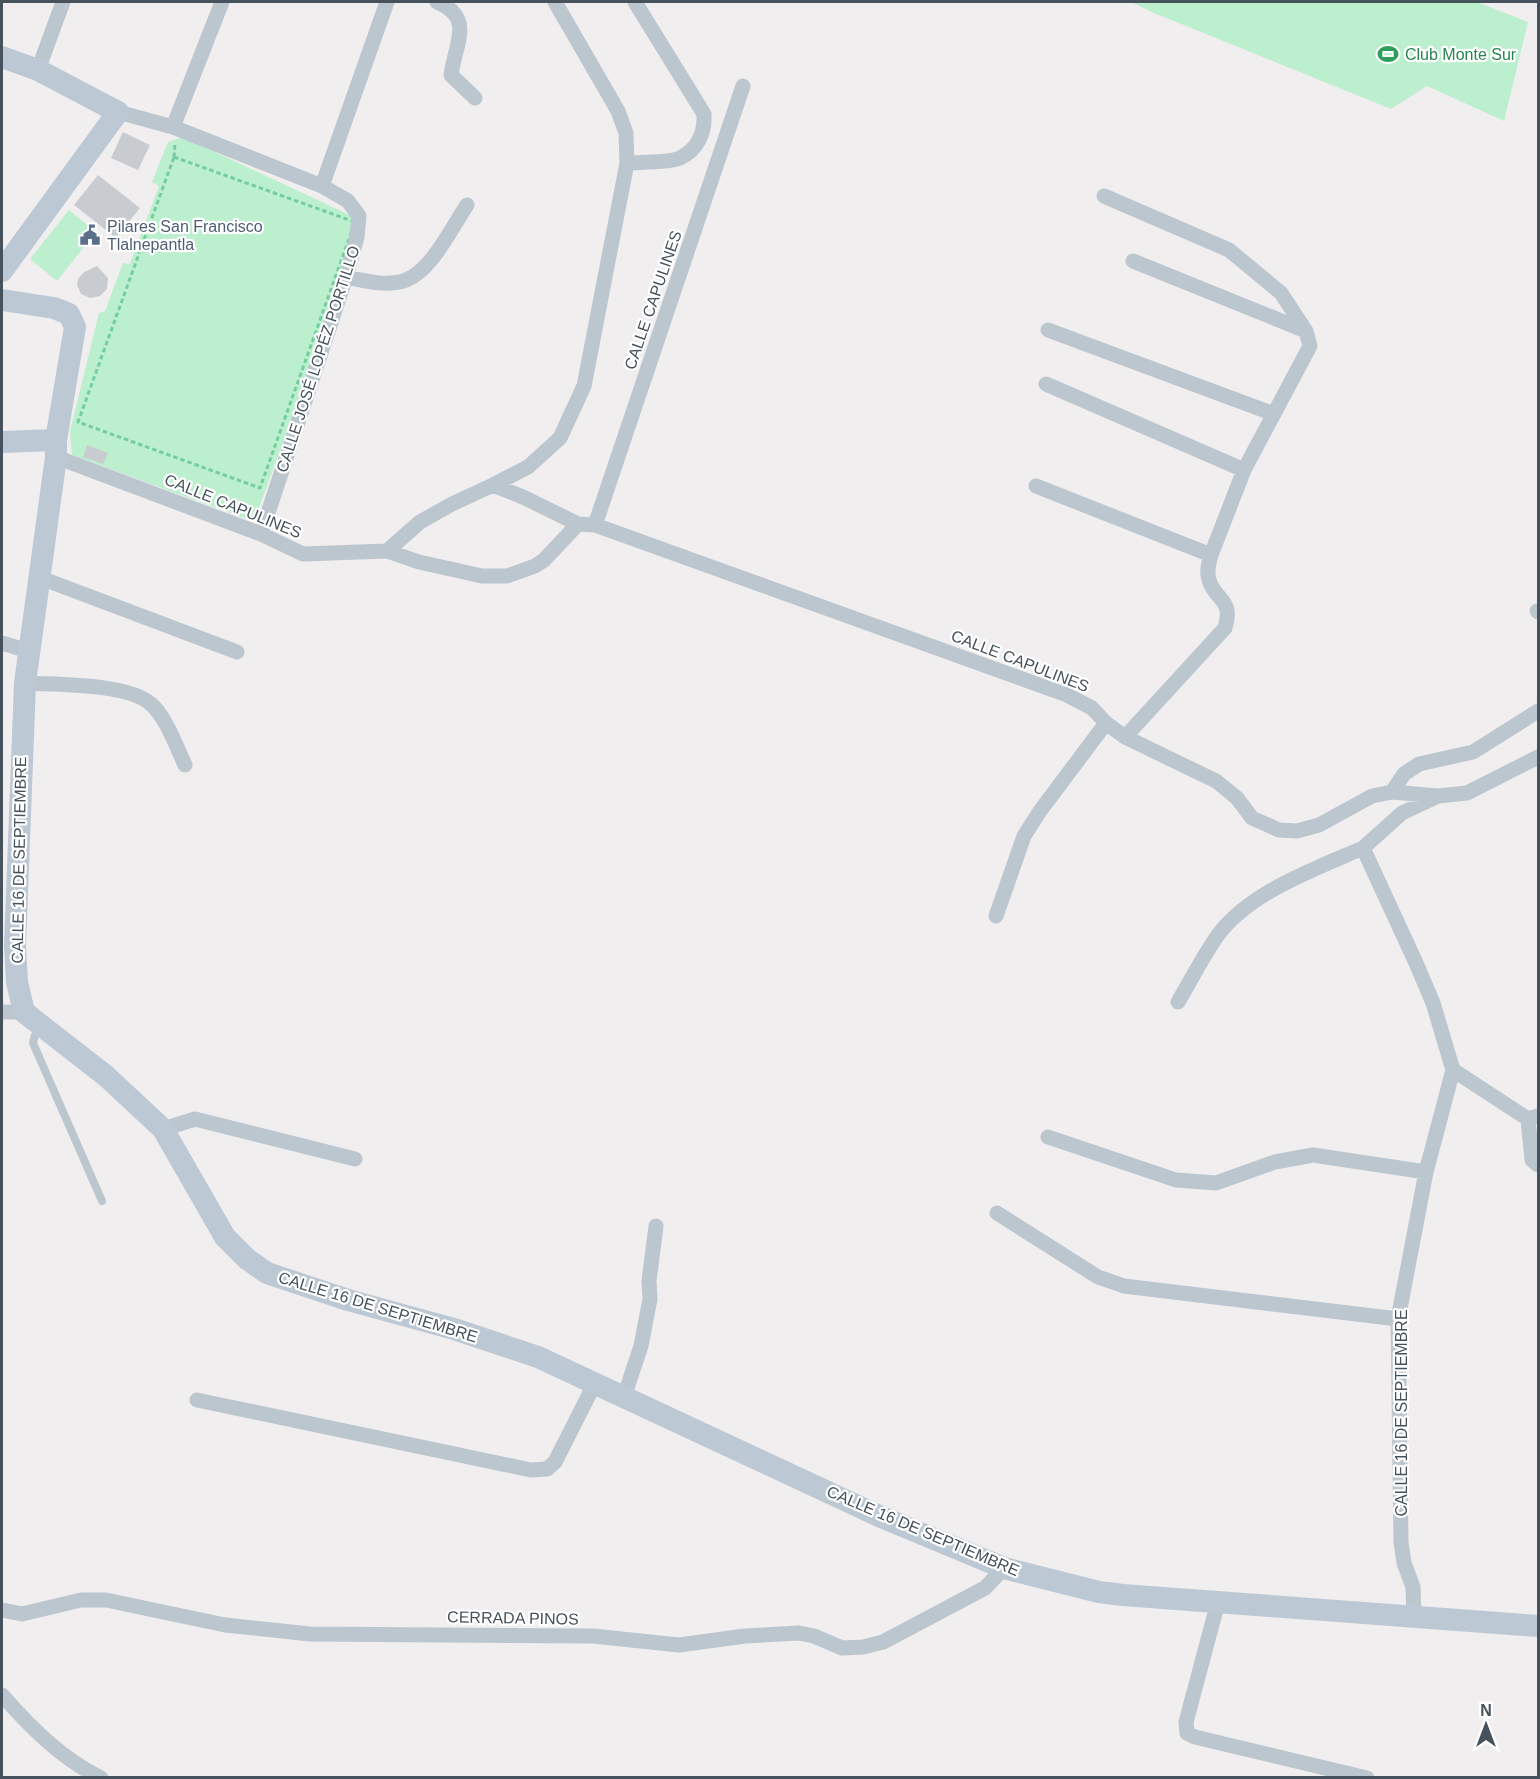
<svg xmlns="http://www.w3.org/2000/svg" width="1540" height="1779" font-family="Arial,sans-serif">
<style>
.green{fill:#bcefce}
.building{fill:#c8ccd1}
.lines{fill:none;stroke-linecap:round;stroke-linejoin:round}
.path{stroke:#74cd9e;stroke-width:3;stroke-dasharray:4.5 3;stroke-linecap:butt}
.lane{stroke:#bcc6ce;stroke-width:8}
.street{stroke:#bcc6ce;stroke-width:15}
.secondary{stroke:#bcc8d3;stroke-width:22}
.labels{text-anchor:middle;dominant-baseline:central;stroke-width:4.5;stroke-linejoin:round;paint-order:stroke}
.leisure-label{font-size:16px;fill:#27864d;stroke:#fff;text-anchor:start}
.service-label{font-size:16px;fill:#4e5e75;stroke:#fff;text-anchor:start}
.street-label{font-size:16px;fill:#46535c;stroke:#fff}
</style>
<rect width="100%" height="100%" fill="#f1eeef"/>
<path class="green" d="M1131,2h346l51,20 -24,99 -77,-35 -36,23 -237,-96z
M183,137l173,81 6,9 -106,289 -7,4 -177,-65 -2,-24 29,-118 6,-2 18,-48 7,1 29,-78 -7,-4 16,-40z
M69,210l27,22 -39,49 -27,-22z"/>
<path class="building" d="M123,132l27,13 -12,25 -27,-12z
M98,175l42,33 -24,30 -42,-33z
M97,266l11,12 -1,11 -7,7 -10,2 -9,-4 -4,-9 1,-6 6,-7z
M87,445l21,8 -5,11 -20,-7z"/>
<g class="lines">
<path class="path" d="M174,157l181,65 -95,266 -182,-66z
M174,157l1,-13"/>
<path class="lane" d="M40,1028l-5,7 -2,8 69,158"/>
<path class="street" d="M437,2c38,15 18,42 14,73l24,23
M38,70l25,-68
M118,112l55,15 149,59 26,15 11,15 -2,21 -11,40 -85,257
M173,127l49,-125
M627,163c13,-1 42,0 53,-5 18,-9 25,-25 24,-44l-69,-112
M322,186l65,-184
M1104,196l125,54 52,43 25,38
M346,277c19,4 42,10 60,3 26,-10 46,-53 61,-75
M1048,330l226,84
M1046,384l198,86
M56,457l205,77 42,20 84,-3 32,11 63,14h25l28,-10 9,-6 34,-36 17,1 472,170 25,13 14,15 19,14 91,44 21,17 15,20 27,12 18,1 22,-6 53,-29 20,-4 46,4 29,-3 71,-36
M493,485l35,-18 32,-29 24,-52 43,-223 -1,-30 -8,-22 -63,-109
M1036,486l175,69
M595,525l148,-439
M387,551l33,-29 32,-18 41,-19 30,12 55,27
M38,577l199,75
M1537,611l1,1
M2,643l26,8
M25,683c32,2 102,0 126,21 15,13 26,44 34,61
M1125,737l100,-109c9,-30 -10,-27 -16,-48 -3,-9 0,-17 2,-25l33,-85 66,-124 -4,-15 -173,-70
M1392,792l12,-18 15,-10 54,-12 65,-41
M1438,796l-36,17 -39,35 53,115 17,40 20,67 75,49 10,-3
M996,916l28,-80 16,-25 66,-88
M1178,1002c13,-22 25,-46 40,-67 32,-43 97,-66 145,-87
M2,1012h22
M1528,1119l4,41 6,5
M163,1129l32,-10 160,40
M1048,1137l128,43 40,3 59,-21 38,-7 113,17
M997,1213l101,64 26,9 274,33
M624,1397l17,-51 9,-47 -1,-18 7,-55
M197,1400l334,70 16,-1 8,-7 40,-79
M1218,1602l-32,120 1,11 8,4 172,41
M2,1610l20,4 59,-14h25l119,25 85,9 283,2 86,9 66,-9 54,-3 15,3 28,12 21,-1 20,-5 102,-54 19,-20
M1414,1616l-1,-29 -9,-24 -3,-21 -3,-223 28,-147 27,-102
M2,1695c28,32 60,64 99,83"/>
<path class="secondary" d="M2,57l36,13 80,42 -116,159
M2,300l52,8 15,6 6,13 -19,113v17l-31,226 -10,263 2,36 7,30 82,64 57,53 62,108 22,22 20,14 81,27 106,29 84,28 341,159 125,52 95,24 24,3 415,31
M2,442l54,-2"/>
</g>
<defs>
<g id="stadium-bare" transform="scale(1.62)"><path d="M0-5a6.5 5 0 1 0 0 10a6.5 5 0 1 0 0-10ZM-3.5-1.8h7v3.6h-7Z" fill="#2e9e5b" stroke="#fff" stroke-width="2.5" paint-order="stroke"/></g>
<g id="civic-bare" transform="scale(1.62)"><path d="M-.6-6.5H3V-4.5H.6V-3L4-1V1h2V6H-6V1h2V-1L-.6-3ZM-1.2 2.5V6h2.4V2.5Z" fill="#5c6f8a" stroke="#fff" stroke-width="2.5" paint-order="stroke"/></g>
</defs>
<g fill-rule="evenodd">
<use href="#stadium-bare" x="1388" y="54"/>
<use href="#civic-bare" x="90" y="235"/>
</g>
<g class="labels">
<g class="leisure-label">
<text x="1405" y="54">Club Monte Sur</text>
</g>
<g class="service-label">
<text x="107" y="226">Pilares San Francisco<tspan x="107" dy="18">Tlalnepantla</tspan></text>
</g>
<g class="street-label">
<text transform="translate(653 300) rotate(-71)">CALLE CAPULINES</text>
<text transform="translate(318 359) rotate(-72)">CALLE JOSÉ LOPÉZ PORTILLO</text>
<text transform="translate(233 506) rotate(22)">CALLE CAPULINES</text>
<text transform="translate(1020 661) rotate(21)">CALLE CAPULINES</text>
<text transform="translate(19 860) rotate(-89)">CALLE 16 DE SEPTIEMBRE</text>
<text transform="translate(378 1307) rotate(17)">CALLE 16 DE SEPTIEMBRE</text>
<text transform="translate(1401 1413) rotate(-90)">CALLE 16 DE SEPTIEMBRE</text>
<text transform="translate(923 1531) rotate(23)">CALLE 16 DE SEPTIEMBRE</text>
<text transform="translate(513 1618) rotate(1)">CERRADA PINOS</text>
</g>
</g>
<rect width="1540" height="1779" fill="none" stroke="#46535c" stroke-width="6"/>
<g transform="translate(1486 1725)" stroke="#ffffff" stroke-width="4.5" paint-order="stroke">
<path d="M0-4.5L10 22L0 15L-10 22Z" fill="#46535c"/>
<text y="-9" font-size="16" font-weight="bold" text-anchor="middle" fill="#46535c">N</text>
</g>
</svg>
